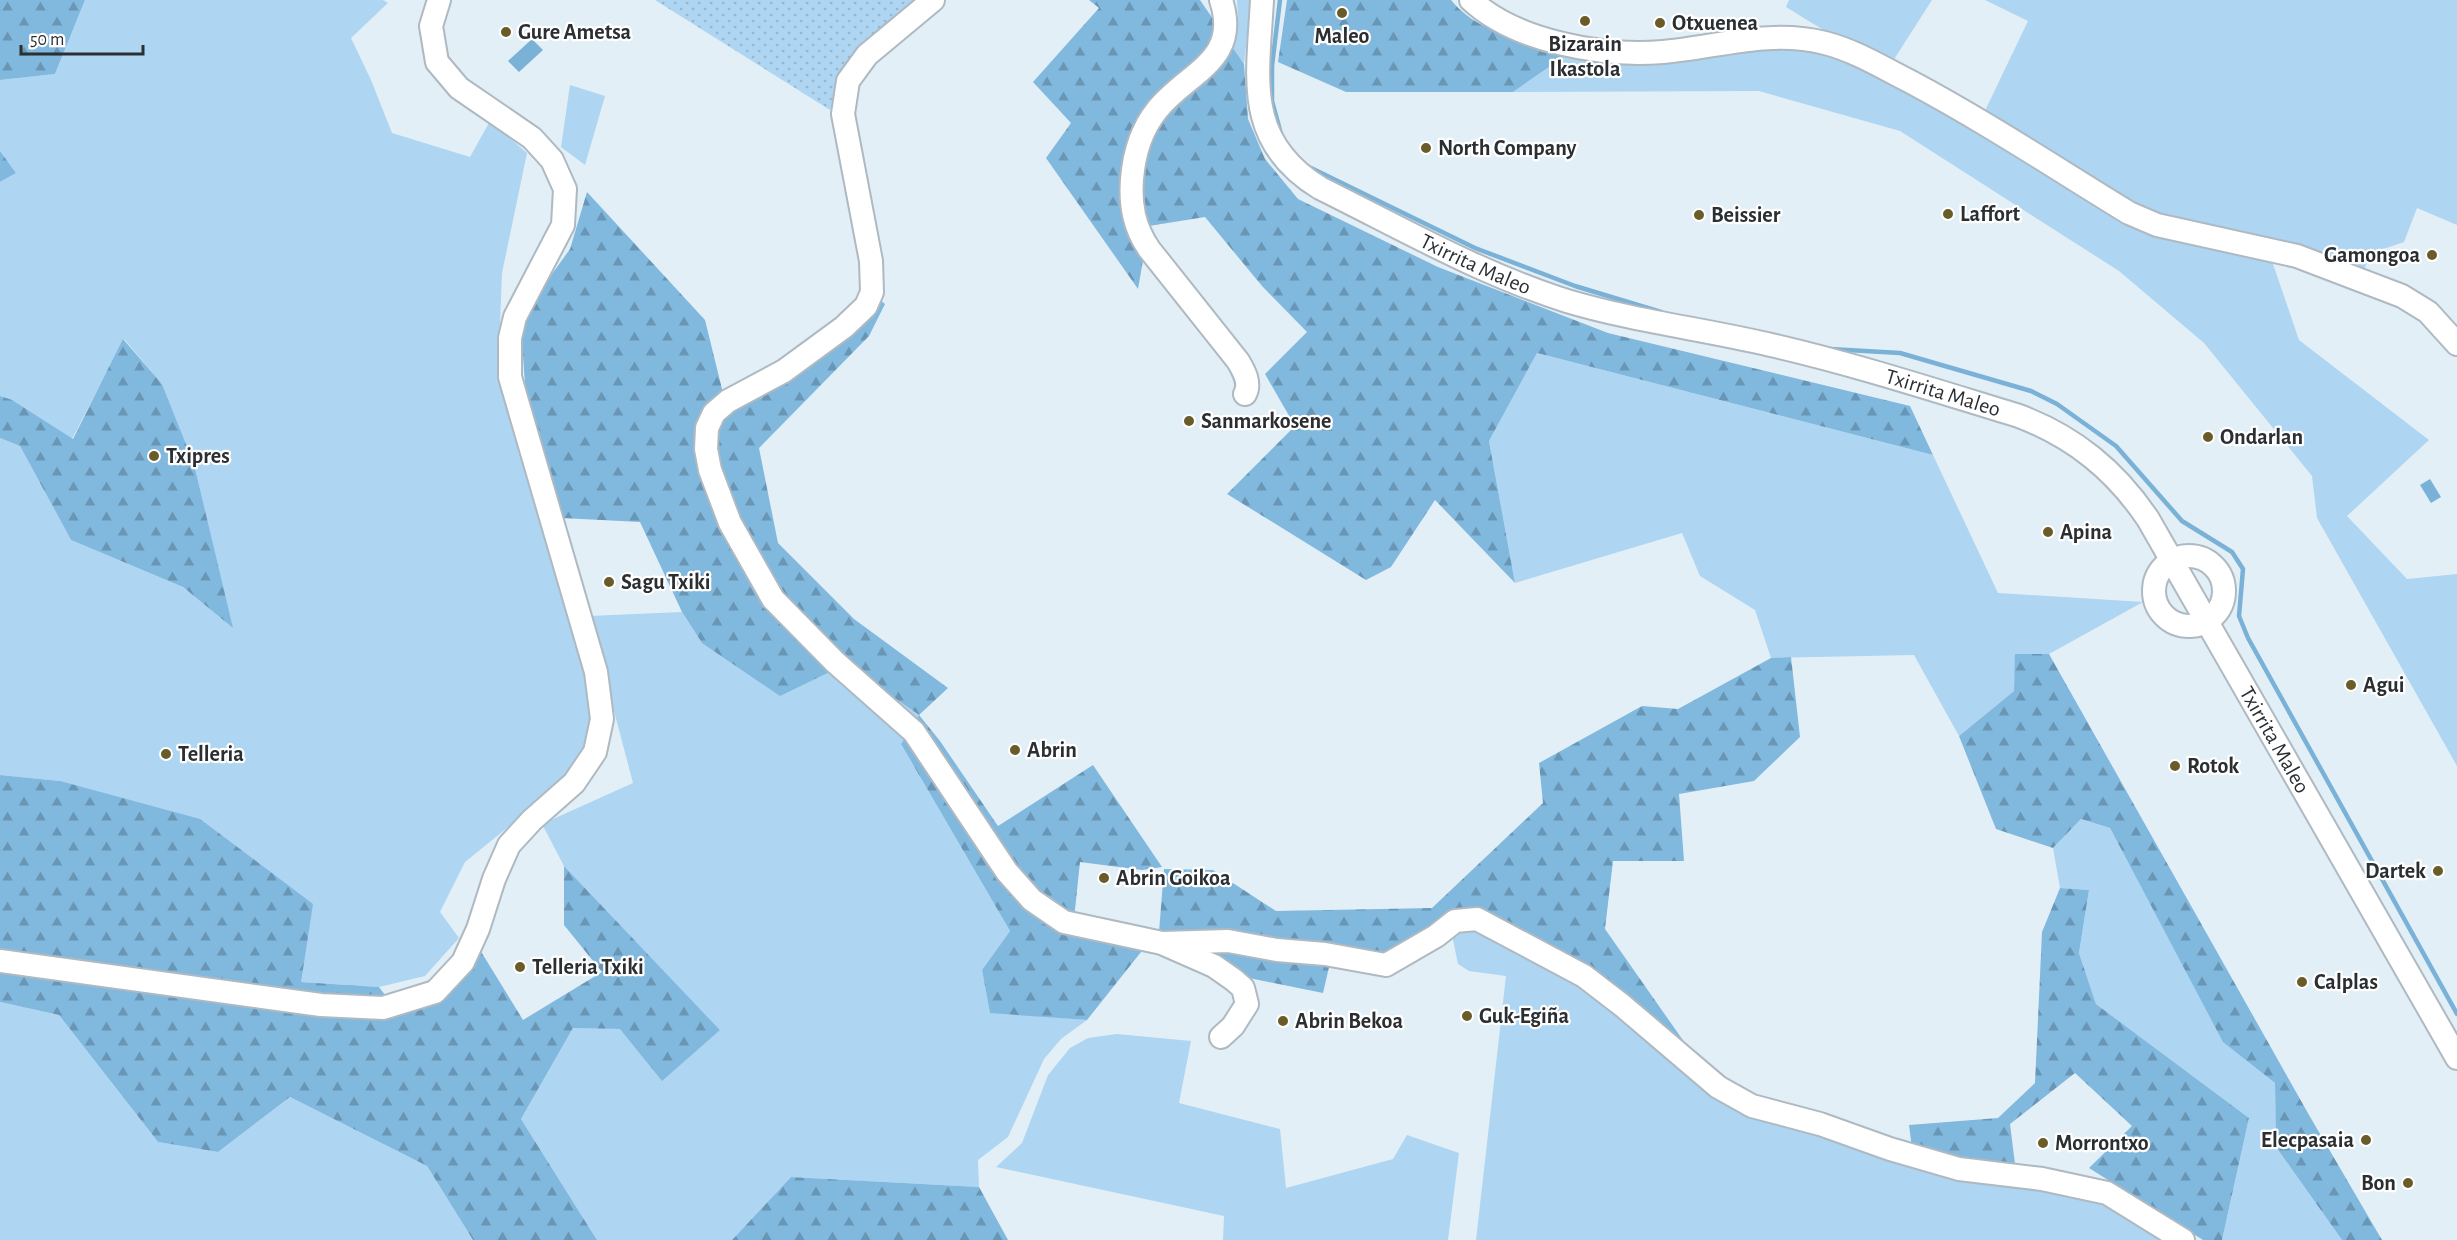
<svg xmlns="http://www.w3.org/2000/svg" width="2457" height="1240" font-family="'Alegreya Sans',sans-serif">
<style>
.grass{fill:#aed5f1}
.forest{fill:url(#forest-firs)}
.park{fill:url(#park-dots)}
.water{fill:#7ab1d7}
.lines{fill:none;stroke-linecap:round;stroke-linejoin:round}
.stream{stroke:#7ab1d7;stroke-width:4.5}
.minor-casing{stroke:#aeb9c1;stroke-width:26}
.minor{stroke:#fff;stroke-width:22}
.poi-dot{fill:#6a5c29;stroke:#fff;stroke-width:2}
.labels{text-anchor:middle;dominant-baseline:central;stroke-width:4.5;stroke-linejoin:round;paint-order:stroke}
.poi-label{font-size:22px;font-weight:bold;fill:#2b2f32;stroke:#fff;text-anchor:start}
.street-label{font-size:22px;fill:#2b2f32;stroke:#fff}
</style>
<defs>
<pattern id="forest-firs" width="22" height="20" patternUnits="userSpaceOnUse" patternTransform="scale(1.5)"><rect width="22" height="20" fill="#81b8de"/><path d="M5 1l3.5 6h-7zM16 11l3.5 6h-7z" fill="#6a96b5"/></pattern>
<pattern id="park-dots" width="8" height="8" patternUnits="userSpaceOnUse" patternTransform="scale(1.5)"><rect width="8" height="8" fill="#aed5f1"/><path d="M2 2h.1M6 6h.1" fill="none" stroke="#96b7cf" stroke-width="1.8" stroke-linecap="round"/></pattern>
</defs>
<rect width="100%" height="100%" fill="#e3eff7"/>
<path class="grass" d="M85,0h298l5,3 -37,35 20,42 21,53 78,24 20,-36 37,32 -25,120 -3,78 95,340 -1,40 -21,44 -107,87 -25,50 19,26 -34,38 -46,11 -78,-5 -241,-201 -60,-6v-337l20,8 51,94 112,47 49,40 -38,-163 -32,-80 -38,-45 -52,100 -60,-38 -12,-5v-214l16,-9 -16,-22v-71l55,-6z
M1237,0h14l-7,64 -11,-16 5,-29z
M1789,0h143l-41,64 -48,-22 -57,-35z
M1985,0h472v225l-40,-17 -13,34 -33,11 -10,24 -197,-57 -182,-103 46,-96z
M1764,41l94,18 217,126 183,65 15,14 26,76 130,100 -82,76 60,63 50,-5v192l-140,-248 -5,-42 -108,-133 -85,-72 -219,-140 -141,-40 -246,1 62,-43z
M570,85l35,11 -20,69 -24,-18z
M1537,353l396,102 65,138 145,9 -94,52h-33l-2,37 -55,45 -45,-81 -143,3 -16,-48 -55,-34 -18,-43 -167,50 -26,-142z
M682,612l20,31 144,21 73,51 -18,29 109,187 -28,39 8,42 97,8 -26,19 -17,20 -36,78 -30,23 1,27 -188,-10 -59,63h-135l-76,-121 52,-91 147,2 -156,-164 -22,-42 91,-41 -44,-167z
M2081,819l29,9 113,213 52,42 1,64 66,93h-120l27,-122 -153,-114 -17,-51 10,-63 -29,-2 -7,-40z
M1478,925l81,44 181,136 367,94 62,41h-693l30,-264 -37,-5 -11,-7 -6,-29z
M0,1002l59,13 99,127 60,10 72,-55 137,69 46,74h-473z
M1117,1034l74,7 -12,62 101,26 6,59 107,-29 14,-24 52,18 -11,87h-225l1,-24 -228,-49 26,-24 26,-68 22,-27 18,-10z"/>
<path class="forest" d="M0,0h85l-30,74 -55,6z
M1089,0h111l44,64 4,55 17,40 33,40 140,68 170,66 302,73 23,49 -396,-102 -48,88 26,142 -80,-83 -44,67 -25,13 -139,-86 68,-68 -30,-52 42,-42 -45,-46 -57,-69 -56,9 -11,63 -92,-131 25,-35 -38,-41 66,-74z
M1287,0h164c30,37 80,40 124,49l-62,43h-167l-68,-30z
M0,151l16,22 -16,9z
M587,192l118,128 18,73 55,-29 59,-41 31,-33 17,14 -16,32 -110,112 19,95 76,76 94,69 -29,27 21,26 58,85 95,-61 69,102 -20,3 -62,-8 -7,67 72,18 -58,73 -97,-7 -8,-43 28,-39 -109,-187 18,-29 -73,-51 -66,32 -78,-53 -20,-31 -42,-90 -78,-4 -36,-119 -5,-72 31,-53 18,-25z
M123,339l39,45 32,80 39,164 -50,-41 -112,-47 -51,-94 -20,-8v-42l12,4 61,39z
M2015,654h34l260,461 73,125h-40l-66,-93 -1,-64 -52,-41 -113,-214 -29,-9 -28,29 -57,-19 -37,-93 55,-45z
M1791,657l9,80 -46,44 -75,13 5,67h-71l-8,68 89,127 -211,-143 -97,43 -227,-24 5,-63 49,1 63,41 156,-3 111,-105 -4,-40 103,-57 36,3 93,-51z
M0,775l60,6 140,38 113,85 -12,78 78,5 19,25 82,-62 43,70 79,-48 -38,-47v-59l156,164 -58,51 -42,-52 -47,-1 -52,91 76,121h-124l-46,-74 -137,-69 -72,55 -60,-10 -99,-127 -59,-13z
M2060,888l29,2 -10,63 17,51 153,114 -27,122h-19l-114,-72 43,-42 -57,-53 -65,51 5,40 -54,-2 -49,-14 -3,-23 89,-7 37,-35 7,-151z
M1184,946l146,17 -7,30 -74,-15z
M791,1177l188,10 29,53h-276z"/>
<path class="park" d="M655,0h271l-79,69 -17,41z"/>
<path class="water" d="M532,39l11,11 -24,22 -11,-11z
M2430,479l11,18 -10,6 -11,-18z"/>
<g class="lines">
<path class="stream" d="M1280,0l-8,66v35l9,33
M1311,168l164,80 100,38 86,26
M1830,349l70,4 131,38 26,13 59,42 66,75 50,31 11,17 -4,47 9,22 209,376"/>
<g class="minor-casing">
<g id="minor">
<path d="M933,0l-66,55 -19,26 -5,33 28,147 1,31 -6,14 -22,21 -60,44 -56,30 -14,12 -7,15 -1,21 4,21 20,53 43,76 62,63 79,70 93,140 25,28 32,22 98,21 66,-2 49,9 48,4 61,11 50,-29 19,-15 22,-2 107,57 39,30 95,81 34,19 68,18 70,25 69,20 83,10 65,14 76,47"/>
<path d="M1221,0c20,61 -34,72 -64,110 -16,20 -23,44 -25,69 -2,26 2,48 17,70l89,112c6,10 13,22 7,33"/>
<path id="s1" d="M1262,0c-4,77 -19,141 58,188 81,40 161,86 247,113 67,20 136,28 204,44 83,19 166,46 248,71 55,21 96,54 129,103l309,539"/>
<path d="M1471,0c45,42 132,57 192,52 55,-5 107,-23 162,-9 31,8 58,25 86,39 75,40 146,87 218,131l28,12 140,31 105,40 26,16 29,32"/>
<circle cx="2189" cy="591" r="35"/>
<path d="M1164,944l50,22 20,14 9,8 4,16 -14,22 -12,11"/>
<path d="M0,961l321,44 62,3 52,-16 28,-30 15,-33 16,-50 15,-34 23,-25 42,-37 21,-31 7,-33 -6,-47 -86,-295v-39l5,-21 48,-92 2,-36 -13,-29 -20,-22 -73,-50 -22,-26 -6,-36 8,-26"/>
</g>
</g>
<use href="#minor" class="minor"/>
</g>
<g class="poi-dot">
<circle cx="1342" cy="13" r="6"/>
<circle cx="1585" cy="21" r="6"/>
<circle cx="1660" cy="23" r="6"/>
<circle cx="506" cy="32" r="6"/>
<circle cx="1426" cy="148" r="6"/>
<circle cx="1948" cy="214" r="6"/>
<circle cx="1699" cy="215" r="6"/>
<circle cx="2432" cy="255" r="6"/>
<circle cx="1189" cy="421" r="6"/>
<circle cx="2208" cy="437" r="6"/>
<circle cx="154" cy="456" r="6"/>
<circle cx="2048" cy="532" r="6"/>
<circle cx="609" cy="582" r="6"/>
<circle cx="2351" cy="685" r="6"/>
<circle cx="1015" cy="750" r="6"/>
<circle cx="166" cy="754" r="6"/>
<circle cx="2175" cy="766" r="6"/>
<circle cx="2438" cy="871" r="6"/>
<circle cx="1104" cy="878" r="6"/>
<circle cx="520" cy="967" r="6"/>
<circle cx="2302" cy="982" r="6"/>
<circle cx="1467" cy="1016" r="6"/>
<circle cx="1283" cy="1021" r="6"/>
<circle cx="2366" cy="1140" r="6"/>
<circle cx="2043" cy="1143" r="6"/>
<circle cx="2408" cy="1183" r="6"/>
</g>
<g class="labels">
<g class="poi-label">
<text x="1672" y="23">Otxuenea</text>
<text x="518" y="32">Gure Ametsa</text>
<text x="1342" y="36" text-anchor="middle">Maleo</text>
<text x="1585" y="44" text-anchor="middle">Bizarain<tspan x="1585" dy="25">Ikastola</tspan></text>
<text x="1438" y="148">North Company</text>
<text x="1960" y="214">Laffort</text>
<text x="1711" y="215">Beissier</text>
<text x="2420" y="255" text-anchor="end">Gamongoa</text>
<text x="1201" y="421">Sanmarkosene</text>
<text x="2220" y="437">Ondarlan</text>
<text x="166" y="456">Txipres</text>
<text x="2060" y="532">Apina</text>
<text x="621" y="582">Sagu Txiki</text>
<text x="2363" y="685">Agui</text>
<text x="1027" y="750">Abrin</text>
<text x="178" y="754">Telleria</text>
<text x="2187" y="766">Rotok</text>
<text x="2426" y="871" text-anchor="end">Dartek</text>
<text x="1116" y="878">Abrin Goikoa</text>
<text x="532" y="967">Telleria Txiki</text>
<text x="2314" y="982">Calplas</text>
<text x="1479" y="1016">Guk-Egiña</text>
<text x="1295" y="1021">Abrin Bekoa</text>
<text x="2354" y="1140" text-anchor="end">Elecpasaia</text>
<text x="2055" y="1143">Morrontxo</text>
<text x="2396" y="1183" text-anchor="end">Bon</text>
</g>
<g class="street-label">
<text stroke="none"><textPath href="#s1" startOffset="384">Txirrita Maleo</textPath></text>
<text stroke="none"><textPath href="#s1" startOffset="870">Txirrita Maleo</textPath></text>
<text stroke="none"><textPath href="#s1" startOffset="1372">Txirrita Maleo</textPath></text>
</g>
</g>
<path d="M21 45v9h122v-9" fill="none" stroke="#2b2f32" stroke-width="3"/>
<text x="30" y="45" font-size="18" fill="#2b2f32" stroke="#ffffff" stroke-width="4.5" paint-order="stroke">50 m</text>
</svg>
